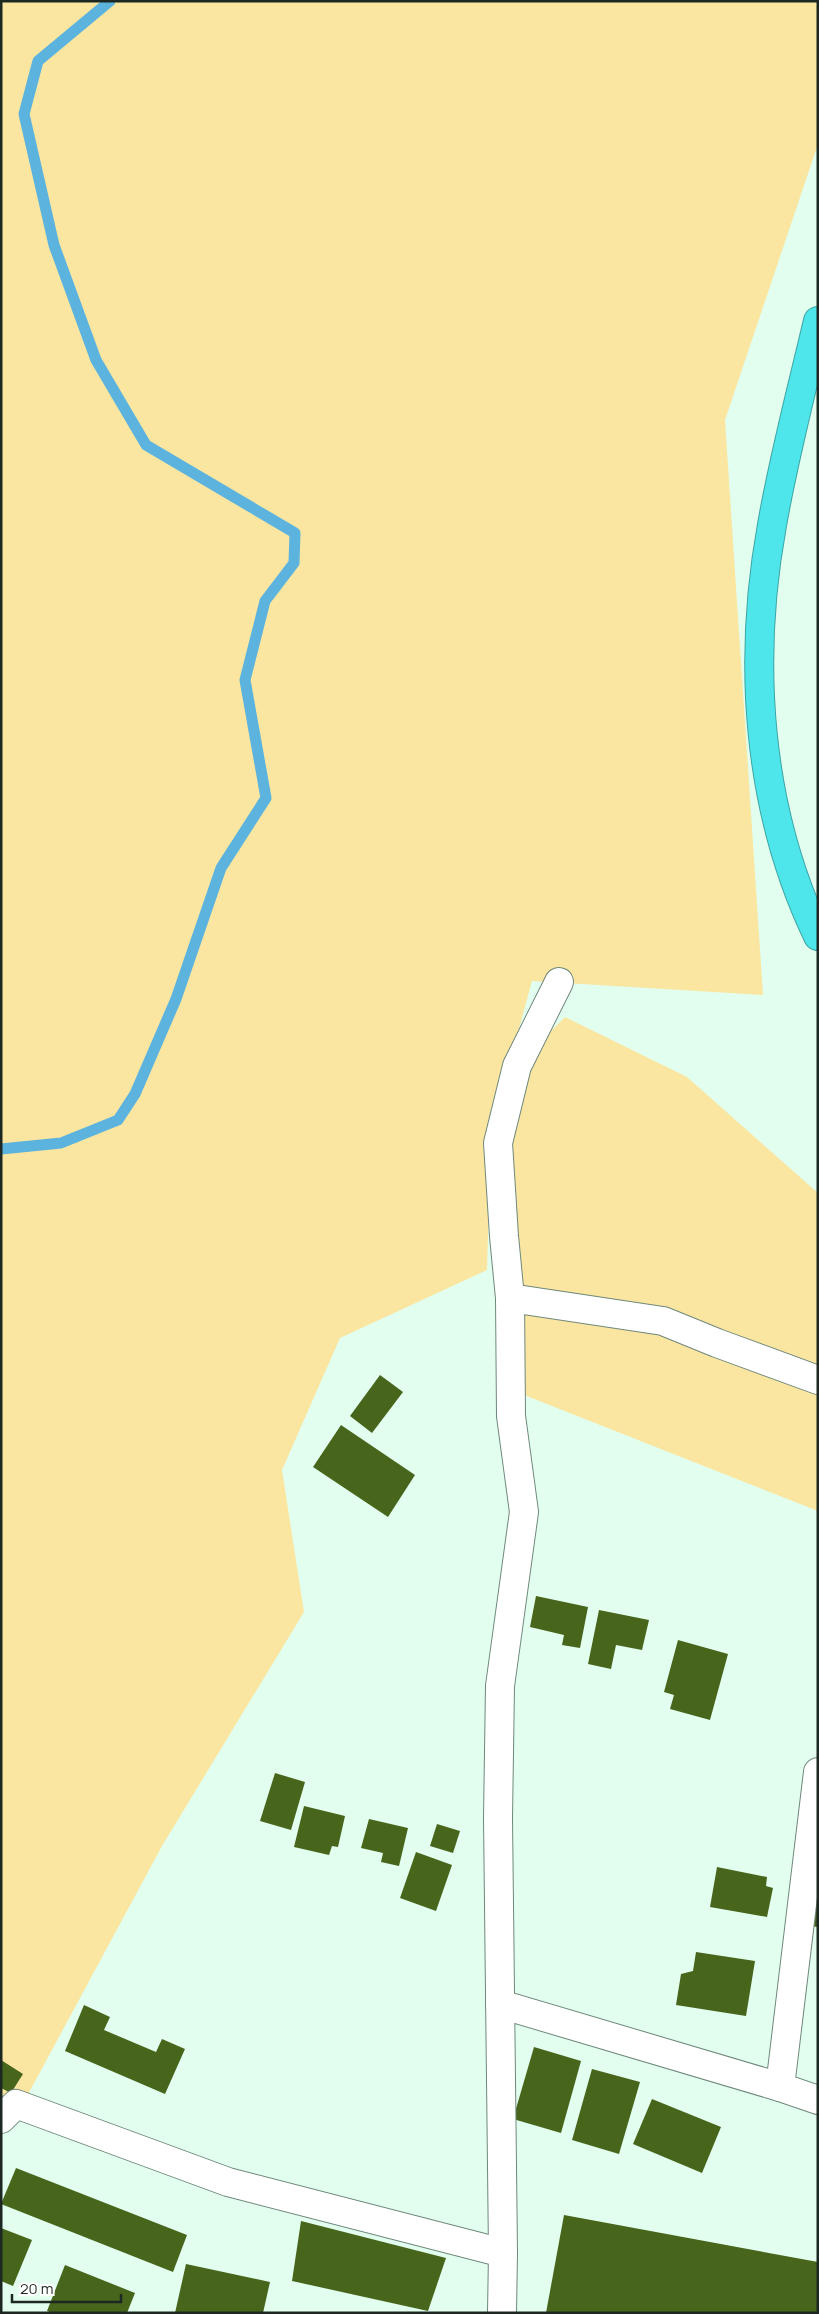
<svg xmlns="http://www.w3.org/2000/svg" width="819" height="2314" font-family="Manrope,sans-serif">
	<style>
		.green { fill: #fae6a1 }
		.lines { fill: none; stroke-linecap: round; stroke-linejoin: round }
		.stream { stroke: #5bb3de; stroke-width: 11 }
		.building { fill: #48651c }
		.minor-casing { stroke: #6f887b; stroke-width: 30 }
		.motorway-casing { stroke: #3da4a4; stroke-width: 30 }
		.minor { stroke: #fff; stroke-width: 28 }
		.motorway { stroke: #4ee6ea; stroke-width: 28 }
	</style>
	<rect width="100%" height="100%" fill="#e2feef"/>
	<!-- green -->
	<g class="green">
		<path d="M1 1H818V144L725 420 763 995 532 981 491 1131 487 1270 340 1338 282 1470 304 1612 162 1846 25 2100 1 2137Z"/>
		<path d="M565 1017 687 1077 818 1193V1511L519 1393 501 1191 514 1117 542 1040Z"/>
	</g>
	<g class="lines">
		<!-- stream -->
		<path class="stream" d="M1 1149 61 1143 118 1120 135 1094 176 999 221 868 266 798 245 680 265 601 294 563 295 533 146 445 96 360 54 245 24 114 38 61 110 1"/>
	</g>
	<!-- building -->
	<g class="building">
		<path d="M380 1375 403 1392 372 1433 350 1416Z"/>
		<path d="M341 1425 415 1475 388 1517 313 1467Z"/>
		<path d="M536 1596 588 1607 580 1648 562 1645 564 1635 530 1627Z"/>
		<path d="M599 1610 649 1620 642 1650 616 1645 611 1669 588 1664Z"/>
		<path d="M678 1640 728 1654 710 1720 670 1709 674 1695 664 1692Z"/>
		<path d="M275 1773 305 1782 291 1830 260 1821Z"/>
		<path d="M304 1806 345 1816 338 1847 332 1846 329 1855 294 1847Z"/>
		<path d="M369 1819 408 1828 399 1866 381 1862 383 1853 361 1848Z"/>
		<path d="M437 1824 460 1831 453 1853 430 1846Z"/>
		<path d="M416 1852 452 1865 436 1911 400 1898Z"/>
		<path d="M717 1867 767 1877 766 1886 773 1888 767 1917 710 1907Z"/>
		<path d="M813 1902 818 1903V1927L809 1926Z"/>
		<path d="M696 1952 755 1961 746 2016 676 2005 681 1974 693 1971Z"/>
		<path d="M84 2005 110 2017 104 2030 156 2052 162 2039 185 2049 165 2094 65 2051Z"/>
		<path d="M534 2047 581 2061 561 2133 513 2119Z"/>
		<path d="M1 2060 23 2074 11 2093 1 2088Z"/>
		<path d="M592 2069 640 2082 619 2154 572 2140Z"/>
		<path d="M652 2099 721 2127 702 2173 633 2144Z"/>
		<path d="M16 2168 187 2235 173 2272 1 2204Z"/>
		<path d="M564 2215 818 2262V2313H546Z"/>
		<path d="M301 2221 446 2258 428 2311 292 2281Z"/>
		<path d="M1 2228 32 2240 13 2286 1 2281Z"/>
		<path d="M186 2264 270 2282 263 2313H175Z"/>
		<path d="M65 2265 135 2293 127 2313H52L47 2311Z"/>
	</g>
	<g class="lines">
		<!-- minor casing -->
		<g class="minor-casing">
			<g id="minor">
				<path d="M510 1298 504 1236 498 1143 517 1066 559 982"/>
				<path d="M500 2004 780 2087 818 2100"/>
				<path d="M780 2087 818 1772"/>
				<path d="M1 2119 16 2104 228 2182 503 2253"/>
				<path d="M502 2313 503 2253 498 1818 500 1686 524 1512 511 1416 510 1298 663 1321 717 1343 818 1380"/>
			</g>
		</g>
		<!-- motorway casing -->
		<g class="motorway-casing">
			<path id="motorway" d="M818 321C802 389 784 456 772 525 747 662 757 809 818 936"/>
		</g>
		<!-- minor -->
		<use href="#minor" class="minor"/>
		<!-- motorway -->
		<use href="#motorway" class="motorway"/>
	</g>
	<!-- border -->
	<rect width="819" height="2314" fill="none" stroke="#1d2822" stroke-width="5"/>
	<!-- scale -->
	<path d="M12 2294v8h109v-8" fill="none" stroke="#1d2822" stroke-width="2.5"/>
	<text x="20" y="2294" font-size="15" fill="#1d2822" stroke="#ffffff" stroke-width="4" paint-order="stroke">20 m</text>
</svg>
